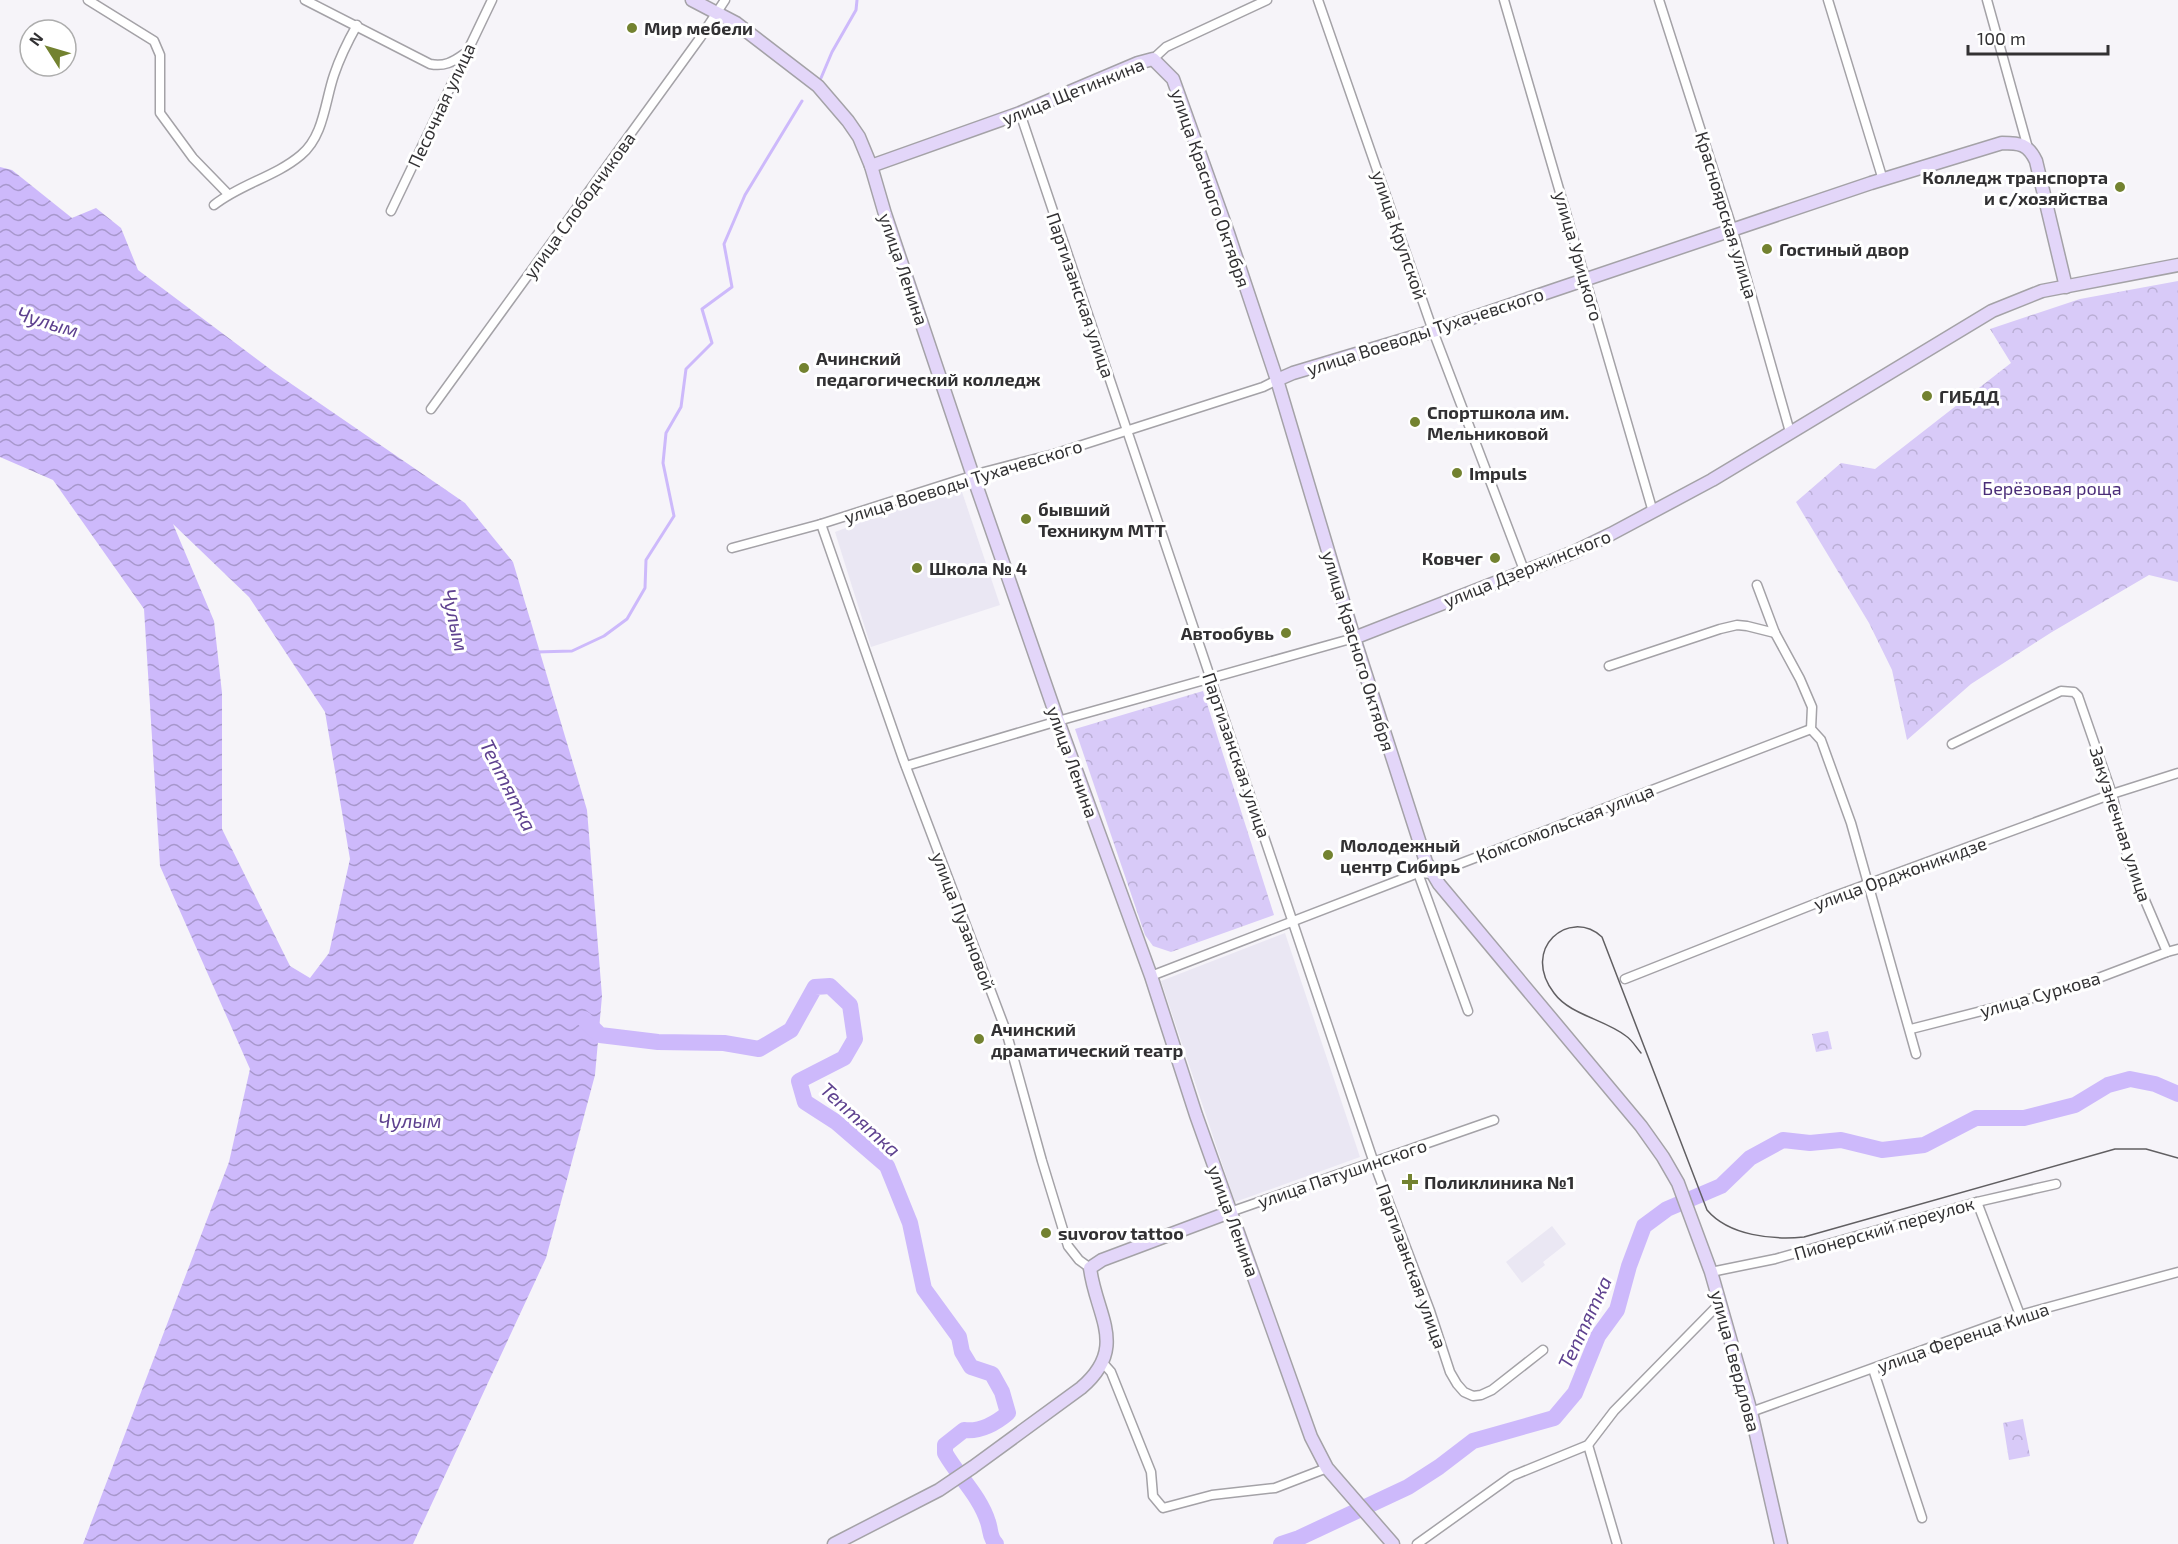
<svg xmlns="http://www.w3.org/2000/svg" width="2178" height="1544" font-family="'Exo 2',sans-serif">
	<style>
		.built { fill: #eae7f3 }
		.park { fill: url(#park-crowns) }
		.water { fill: url(#water-waves); fill-rule: evenodd }
		.lines { fill: none; stroke-linecap: round; stroke-linejoin: round }
		.stream { stroke: #cdb9fb; stroke-width: 3 }
		.river { stroke: #cdb9fb; stroke-width: 16 }
		.street-casing { stroke: #a4a2a7; stroke-width: 11 }
		.secondary-casing { stroke: #a4a2a7; stroke-width: 15 }
		.street { stroke: #fff; stroke-width: 8 }
		.secondary { stroke: #e3d6f9; stroke-width: 12 }
		.tram { stroke: #615f62; stroke-width: 1.5 }
		.poi-dot { fill: #738230; stroke: #fff; stroke-width: 2 }
		.labels { text-anchor: middle; dominant-baseline: central; stroke-width: 6; stroke-linejoin: round; paint-order: stroke }
		.poi-label { font-size: 18px; font-weight: bold; fill: #323133; stroke: #fff; text-anchor: start }
		.street-label { font-size: 18px; fill: #323133; stroke: #fff }
		.park-label { font-size: 18px; fill: #4a2c78; stroke: #fff }
		.water-label { font-size: 20px; font-style: italic; fill: #5e418f; stroke: #fff }
	</style>
	<defs>
		<pattern id="park-crowns" width="20" height="18" patternUnits="userSpaceOnUse" patternTransform="scale(1.5)"><rect width="20" height="18" fill="#d8caf8"/><path d="M2 6a3 3 0 1 1 6 0M12 15a3 3 0 1 1 6 0" fill="none" stroke="#baaed5"/></pattern>
		<pattern id="water-waves" width="16" height="10" patternUnits="userSpaceOnUse" patternTransform="scale(1.5)"><rect width="16" height="10" fill="#cdb9fb"/><path d="M0 5q4-4 8 0t8 0" fill="none" stroke="#a797cc"/></pattern>
	</defs>
	<rect width="100%" height="100%" fill="#f6f4f9"/>
	<!-- built -->
	<g class="built">
		<path d="M960 486 1000 605 871 647 835 532Z"/>
		<path d="M1285 933 1360 1157 1235 1202 1161 981Z"/>
		<path d="M1552 1226 1566 1244 1543 1262 1545 1265 1522 1283 1506 1262Z"/>
	</g>
	<!-- park -->
	<g class="park">
		<path d="M2178 281V582L2149 575 2052 632 1971 684 1907 740 1892 670 1869 623 1796 502 1841 463 1875 469 2011 363 1990 329 2080 299Z"/>
		<path d="M1203 691 1274 915 1171 952 1153 946 1145 935 1075 729Z"/>
		<path d="M1828 1031 1832 1049 1816 1052 1812 1034Z"/>
		<path d="M2023 1419 2030 1456 2009 1460 2003 1423Z"/>
	</g>
	<!-- water -->
	<path class="water" d="M0 167 12 170 72 218 96 208 121 228 138 270 274 372 465 503 513 562 587 810 602 996 595 1075 546 1258 413 1544H83L229 1162 250 1069 160 866 144 609 53 480 0 457ZM173 524 249 597 325 712 350 859 329 953 310 978 290 966 222 829V693L214 621Z"/>
	<g class="lines">
		<!-- stream -->
		<g class="stream">
			<path d="M821 78 832 52 856 10 857 0"/>
			<path d="M536 652 572 651 604 636 627 619 645 588 646 560 674 516 663 463 666 433 681 407 686 369 712 343 702 309 732 287 724 244 745 195 802 101"/>
		</g>
		<!-- river -->
		<g class="river">
			<path d="M584 1019 600 1035 658 1042 724 1043 759 1049 791 1030 815 987 830 986 850 1005 855 1039 844 1058 799 1081 805 1102 836 1122 887 1166 910 1223 924 1289 959 1337 962 1352 971 1367 992 1374 1002 1392 1008 1413C995 1424 981 1432 964 1430L945 1445V1453C958 1476 980 1496 988 1522 991 1530 989 1537 996 1544"/>
			<path d="M1281 1544 1299 1538 1408 1487 1439 1467 1473 1441 1554 1418 1575 1393 1598 1336 1617 1310 1629 1266 1644 1226 1667 1209 1721 1186 1750 1158 1783 1140 1810 1143 1841 1140 1882 1150 1924 1145 1976 1118H2024L2075 1105 2108 1085 2130 1079 2155 1084 2178 1094"/>
		</g>
		<!-- street casing -->
		<g class="street-casing">
			<g id="street">
				<path d="M88 0 154 41 160 55V113L193 158 228 194"/>
				<path d="M305 0 430 64C444 67 453 62 464 54"/>
				<path d="M1318 0 1433 331 1524 570"/>
				<path d="M1504 0 1653 512"/>
				<path d="M1659 0 1733 231 1790 432"/>
				<path d="M1828 0 1883 180"/>
				<path d="M1987 0 2028 148"/>
				<path d="M1153 59 1166 47 1267 0"/>
				<path d="M1020 113 1374 1163 1430 1311 1450 1372 1457 1384 1464 1392 1473 1396 1481 1395 1492 1390 1543 1350"/>
				<path d="M214 205C240 184 275 177 301 155 324 136 325 101 334 75 340 57 348 41 357 25"/>
				<path d="M391 211 492 0"/>
				<path d="M431 409 700 38 725 0"/>
				<path d="M821 524 903 759 1006 1031 1042 1161 1068 1246 1079 1260 1090 1268"/>
				<path d="M732 548 821 524 984 472 1054 454 1263 387 1277 380"/>
				<path d="M1757 585 1775 633 1800 679 1812 707 1811 729 1821 740 1851 823 1916 1054"/>
				<path d="M1609 666 1720 629 1737 625 1747 626 1775 633"/>
				<path d="M1952 744 2061 691 2074 692 2078 696 2112 794 2129 863 2167 952"/>
				<path d="M906 766 1058 721 1354 638"/>
				<path d="M1418 873 1468 1011"/>
				<path d="M1151 976 1418 873 1433 874 1811 729"/>
				<path d="M1625 979 1827 899 2112 794 2178 773"/>
				<path d="M1911 1029 2072 988 2167 952 2178 949"/>
				<path d="M1977 1202 2020 1315"/>
				<path d="M1230 1212 1494 1120"/>
				<path d="M1711 1272 1775 1259 1977 1202 2056 1184"/>
				<path d="M1103 1363 1111 1372 1151 1472 1153 1496 1163 1508 1212 1495 1275 1488 1327 1468"/>
				<path d="M1873 1369 1922 1518"/>
				<path d="M1751 1412 2020 1315 2178 1272"/>
				<path d="M1588 1445 1617 1544"/>
				<path d="M1417 1544 1512 1476 1588 1445 1614 1411 1721 1302"/>
			</g>
		</g>
		<!-- secondary casing -->
		<g class="secondary-casing">
			<g id="secondary">
				<path d="M692 0 736 23 818 86 848 121 859 137 871 166 885 214 973 476 1058 721 1151 976 1196 1115 1311 1437 1327 1468 1393 1544"/>
				<path d="M871 166 1020 113 1138 63 1153 59 1173 79 1228 233 1277 380 1354 638 1426 862 1439 884 1641 1126 1663 1157 1678 1183 1711 1272 1751 1412 1781 1544"/>
				<path d="M1277 380 1293 373 1433 331 1871 183 2002 143C2020 143 2028 144 2036 161L2066 287"/>
				<path d="M1354 638 1574 552 1611 534 1712 480 1992 311 2042 291 2178 265"/>
				<path d="M834 1544 939 1490 973 1467 1081 1388C1129 1347 1096 1316 1090 1268L1102 1260 1230 1212"/>
			</g>
		</g>
		<!-- street -->
		<use href="#street" class="street"/>
		<!-- secondary -->
		<use href="#secondary" class="secondary"/>
		<!-- tram -->
		<path class="tram" d="M1641 1053C1636 1047 1632 1040 1626 1036 1604 1019 1570 1015 1554 993 1520 949 1569 907 1602 937L1707 1210C1729 1236 1773 1240 1804 1237L2115 1149H2146L2178 1158"/>
	</g>
	<!-- markers -->
	<g class="poi-dot">
		<circle cx="632" cy="28" r="6"/>
		<circle cx="2120" cy="187" r="6"/>
		<circle cx="1767" cy="249" r="6"/>
		<circle cx="804" cy="368" r="6"/>
		<circle cx="1927" cy="396" r="6"/>
		<circle cx="1415" cy="422" r="6"/>
		<circle cx="1457" cy="473" r="6"/>
		<circle cx="1026" cy="519" r="6"/>
		<circle cx="1495" cy="558" r="6"/>
		<circle cx="917" cy="568" r="6"/>
		<circle cx="1286" cy="633" r="6"/>
		<circle cx="1328" cy="855" r="6"/>
		<circle cx="979" cy="1039" r="6"/>
		<path d="M1407 1173h6v6h6v6h-6v6h-6v-6h-6v-6h6z"/>
		<circle cx="1046" cy="1233" r="6"/>
	</g>
	<g class="labels">
		<!-- poi labels -->
		<g class="poi-label">
			<text x="644" y="28">Мир мебели</text>
			<text x="2108" y="177" text-anchor="end">Колледж транспорта<tspan x="2108" dy="21">и с/хозяйства</tspan></text>
			<text x="1779" y="249">Гостиный двор</text>
			<text x="816" y="358">Ачинский<tspan x="816" dy="21">педагогический колледж</tspan></text>
			<text x="1939" y="396">ГИБДД</text>
			<text x="1427" y="412">Спортшкола им.<tspan x="1427" dy="21">Мельниковой</tspan></text>
			<text x="1469" y="473">Impuls</text>
			<text x="1038" y="509">бывший<tspan x="1038" dy="21">Техникум МТТ</tspan></text>
			<text x="1483" y="558" text-anchor="end">Ковчег</text>
			<text x="929" y="568">Школа № 4</text>
			<text x="1274" y="633" text-anchor="end">Автообувь</text>
			<text x="1340" y="845">Молодежный<tspan x="1340" dy="21">центр Сибирь</tspan></text>
			<text x="991" y="1029">Ачинский<tspan x="991" dy="21">драматический театр</tspan></text>
			<text x="1424" y="1182">Поликлиника №1</text>
			<text x="1058" y="1233">suvorov tattoo</text>
		</g>
		<!-- street labels -->
		<g class="street-label">
			<text transform="translate(1073 91) rotate(-22)">улица Щетинкина</text>
			<text transform="translate(441 105) rotate(-65)">Песочная улица</text>
			<text transform="translate(1211 188) rotate(71)">улица Красного Октября</text>
			<text transform="translate(579 205) rotate(-54)">улица Слободчикова</text>
			<text transform="translate(1727 215) rotate(73)">Красноярская улица</text>
			<text transform="translate(1400 235) rotate(71)">улица Крупской</text>
			<text transform="translate(1579 256) rotate(74)">улица Урицкого</text>
			<text transform="translate(904 269) rotate(71)">улица Ленина</text>
			<text transform="translate(1081 295) rotate(71)">Партизанская улица</text>
			<text transform="translate(1425 331) rotate(-18)">улица Воеводы Тухачевского</text>
			<text transform="translate(963 481) rotate(-17)">улица Воеводы Тухачевского</text>
			<text transform="translate(1527 568) rotate(-22)">улица Дзержинского</text>
			<text transform="translate(1359 651) rotate(73)">улица Красного Октября</text>
			<text transform="translate(1237 755) rotate(71)">Партизанская улица</text>
			<text transform="translate(1073 762) rotate(70)">улица Ленина</text>
			<text transform="translate(1565 823) rotate(-21)">Комсомольская улица</text>
			<text transform="translate(2121 824) rotate(72)">Закузнечная улица</text>
			<text transform="translate(1900 873) rotate(-20)">улица Орджоникидзе</text>
			<text transform="translate(964 921) rotate(69)">улица Пузановой</text>
			<text transform="translate(2040 994) rotate(-16)">улица Суркова</text>
			<text transform="translate(1342 1173) rotate(-19)">улица Патушинского</text>
			<text transform="translate(1234 1221) rotate(70)">улица Ленина</text>
			<text transform="translate(1884 1228) rotate(-16)">Пионерский переулок</text>
			<text transform="translate(1412 1266) rotate(70)">Партизанская улица</text>
			<text transform="translate(1963 1337) rotate(-19)">улица Ференца Киша</text>
			<text transform="translate(1736 1361) rotate(75)">улица Свердлова</text>
		</g>
		<!-- park labels -->
		<g class="park-label">
			<text x="2052" y="488">Берёзовая роща</text>
		</g>
		<!-- water labels -->
		<g class="water-label">
			<text transform="translate(48 321) rotate(17)">Чулым</text>
			<text transform="translate(456 620) rotate(78)">Чулым</text>
			<text transform="translate(509 785) rotate(63)">Тептятка</text>
			<text transform="translate(861 1119) rotate(42)">Тептятка</text>
			<text x="410" y="1120">Чулым</text>
			<text transform="translate(1584 1322) rotate(-65)">Тептятка</text>
		</g>
	</g>
	<!-- north arrow -->
	<g transform="translate(48 48) rotate(307)"><circle r="28" fill="#ffffff" stroke="#adadad" stroke-width="1.5"/>
	<path d="M0-4.5L10 22L0 15L-10 22Z" fill="#738230"/>
	<text y="-9" font-size="16" font-weight="bold" text-anchor="middle" fill="#323133">N</text>
	</g>
	<!-- scale -->
	<path d="M1968 45v9h140v-9" fill="none" stroke="#323133" stroke-width="3"/>
	<text x="1977" y="45" font-size="18" fill="#323133" stroke="#ffffff" stroke-width="4.5" paint-order="stroke">100 m</text>
</svg>
